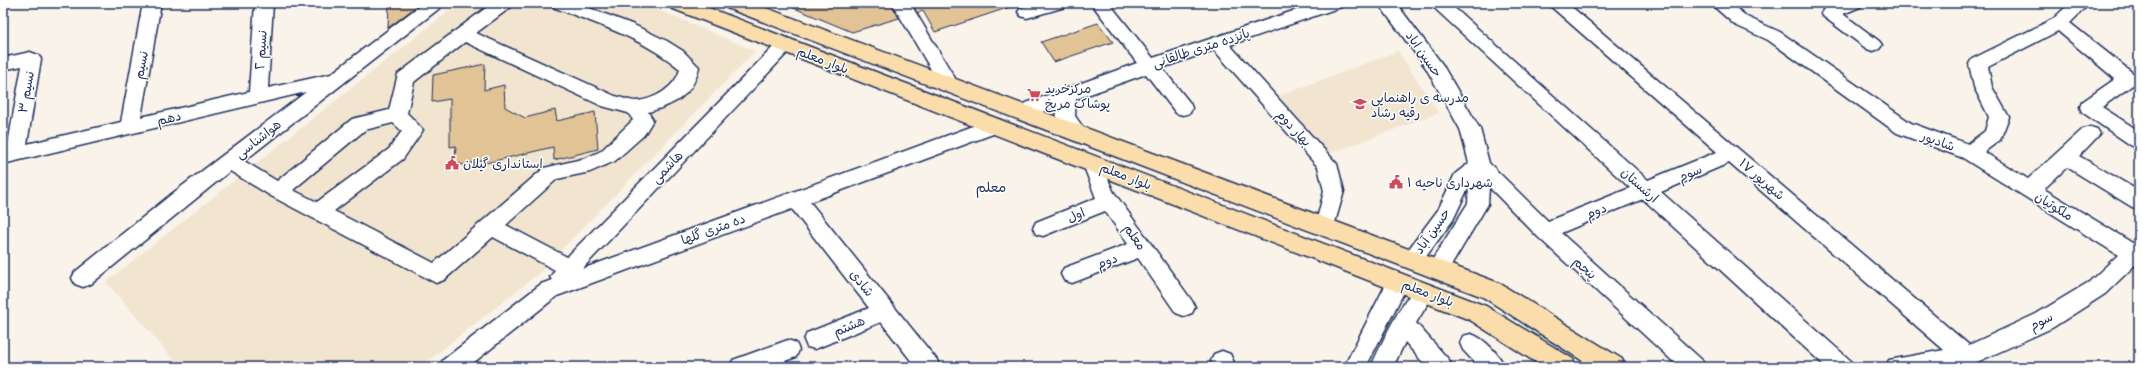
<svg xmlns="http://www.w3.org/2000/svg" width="2142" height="370" font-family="Sriracha,'Playpen Sans Arabic',sans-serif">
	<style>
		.built { fill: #f2e5d0 }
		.building { fill: #e1c395; stroke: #1b2f5e }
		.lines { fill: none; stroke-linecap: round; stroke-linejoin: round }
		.minor-casing { stroke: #1b2f5e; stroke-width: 3 }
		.major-casing { stroke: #1b2f5e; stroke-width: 3 }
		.minor { fill: #fff; fill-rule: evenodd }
		.major { fill: #faddab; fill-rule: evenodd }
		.labels { text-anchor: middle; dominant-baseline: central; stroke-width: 3; stroke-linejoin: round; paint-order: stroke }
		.street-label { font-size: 13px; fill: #1b2f5e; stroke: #fff }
		.poi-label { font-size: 13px; fill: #1b2f5e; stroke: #fff; text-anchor: start }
		.neighbourhood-label { font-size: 14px; fill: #1b2f5e; stroke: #fff }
	</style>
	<rect width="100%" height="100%" fill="#f9f3ea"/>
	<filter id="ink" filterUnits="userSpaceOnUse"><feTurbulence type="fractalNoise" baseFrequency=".025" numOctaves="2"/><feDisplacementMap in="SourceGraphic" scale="8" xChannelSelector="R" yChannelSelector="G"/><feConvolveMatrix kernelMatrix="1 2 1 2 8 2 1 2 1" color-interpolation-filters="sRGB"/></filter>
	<g filter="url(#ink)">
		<!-- built -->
		<g class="built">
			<path d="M459 3H642L755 51 537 275 420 367H180L106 282Z"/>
			<path d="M1398 51 1439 113 1328 154 1279 96Z"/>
		</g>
		<!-- building -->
		<g class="building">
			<path d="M389 3H421L388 28Z"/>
			<path d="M782 3H891L899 18 852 32Z"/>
			<path d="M912 3H1012L1013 6 935 32 923 11 917 13Z"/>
			<path d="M1098 23 1113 42 1054 62 1041 42Z"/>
			<path d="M485 64 484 90 504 85 505 107 525 118 555 110 557 121 595 112 598 149 554 160 553 147 486 163 485 160 463 165 455 161 456 146 450 147V99L432 102 433 75Z"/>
		</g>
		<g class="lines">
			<!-- minor casing -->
			<g class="minor-casing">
				<g id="minor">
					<path d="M143 3H161L141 117 249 92 255 3H273L268 88 331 74 423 3H444L441 7 244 161 277 181 352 119 389 110 398 74 491 4 514 3 511 7 476 33 615 96C621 97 629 101 636 101 654 100 676 87 680 69 643 38 597 24 553 7L550 3H576L634 25 667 41 683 51 699 67C693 96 674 105 648 112L653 120 644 135 615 161 590 172 557 179 506 225 567 257 779 41 785 39 791 41 794 45 791 49 582 269 987 121 994 119 1001 121 1004 126 1001 131 810 202 937 360 940 367H916L881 322 815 349 807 347 804 340 807 333 869 308 792 209 557 296 468 367H440L443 360 541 284 552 280 550 277 555 270 493 237 444 280 436 283 271 196 230 171 91 284 83 287 75 284 72 278 75 272 173 193 306 92 3 164V150L7 149 22 66 3 70V58L30 52 38 55 41 59 27 144 121 122ZM465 42 602 106 628 113 633 120 601 151 586 158 544 168 434 263 334 211 403 159 423 130 407 113 414 82ZM393 123 402 131 389 149 317 202 293 190 365 130Z"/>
					<path d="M892 3H910L959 85 957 90 950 92 943 90Z"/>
					<path d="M1038 3H1068L1065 7 1027 18 1021 16 1018 12 1021 8Z"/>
					<path d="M1091 3H1109L1153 58 1317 3H1344L1341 7 1230 45 1337 164 1344 191 1332 233 1325 235 1318 233 1315 227 1324 191 1318 167 1214 50 1162 68 1190 103 1192 108 1190 113 1183 115 1176 113 1146 74 1076 99 1075 116 1087 133 1084 138C1067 143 1055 122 1056 107L1022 119 1015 117 1013 112 1015 107 1137 63Z"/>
					<path d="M1378 3H1396L1442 64 1480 129 1489 163 1548 221 1630 188 1429 3H1449L1648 180 1717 152 1547 3H1567L1969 345 2036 314 2089 282 2118 255 1963 158 1897 133 1768 40 1735 25 1710 3H1730L1747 17 1780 32 1911 123 1968 144 1985 131 1989 117 1974 87 1969 64 1972 59 2053 19 2070 3H2090L2070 23 2134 74 2136 79 2134 84 2102 107 2139 131V148L2132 146 2082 112 2080 107 2082 102 2115 79 2058 31 1988 67 1992 87 2009 117 2000 140 1984 152 2028 179 2083 129 2090 127 2097 129 2100 134 2079 156 2139 191V209L2132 207 2067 167 2044 189 2139 247V266L2135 265 2105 294 2052 328 1975 363 1959 367H1886L1889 360 1944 350 1729 163 1661 192 1850 360 1853 367H1826L1643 199 1561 233 1702 360 1705 367H1679L1538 237 1489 187 1488 204 1445 276 1437 279 1429 276 1426 270 1468 203 1469 186 1453 220 1419 266 1412 269 1405 266 1401 260 1405 254 1438 210 1455 174 1469 163 1460 129 1426 68Z"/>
					<path d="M1838 3H1863L1860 7 1843 14 1879 41 1882 45 1879 49 1873 51 1867 49 1824 17 1821 13 1824 9Z"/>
					<path d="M1093 157 1100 159 1113 191 1192 301 1195 307 1192 313 1184 316 1176 313 1138 258 1072 283 1064 280 1061 274 1064 268 1128 244 1105 211 1043 236 1036 234 1033 228 1036 222 1096 198 1083 164 1086 159Z"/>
					<path d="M1398 273 1406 276 1409 282 1366 367H1344L1390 276Z"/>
					<path d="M1424 283 1432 286 1435 292 1416 323 1449 360 1452 367H1427L1405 342 1393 367H1371C1380 347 1405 290 1424 283Z"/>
					<path d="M1471 334C1484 338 1499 354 1505 367H1479L1463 350 1460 343 1463 336Z"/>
					<path d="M788 340 796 343 799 350 796 357 768 367H730L733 360Z"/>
					<path d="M1222 351 1230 354 1236 367H1214L1211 361 1214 354Z"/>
				</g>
			</g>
			<!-- major casing -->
			<g class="major-casing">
				<g id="major">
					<path d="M668 3H696L1486 306 1573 359 1576 367H1543L1470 320 671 8Z"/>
					<path d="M724 3H753L1499 283 1622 359 1625 367H1592L1483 297 727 8Z"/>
				</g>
			</g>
			<!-- minor -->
			<use href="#minor" class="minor"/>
			<!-- major -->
			<use href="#major" class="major"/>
		</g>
	</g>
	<!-- icons -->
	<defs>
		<g id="supermarket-bare" transform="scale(1.08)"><path d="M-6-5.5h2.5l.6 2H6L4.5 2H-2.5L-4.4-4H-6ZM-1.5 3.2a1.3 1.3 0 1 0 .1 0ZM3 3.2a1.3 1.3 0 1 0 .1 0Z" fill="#d1495b" stroke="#fff" stroke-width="2.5" paint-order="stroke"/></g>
		<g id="school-bare" transform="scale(1.08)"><path d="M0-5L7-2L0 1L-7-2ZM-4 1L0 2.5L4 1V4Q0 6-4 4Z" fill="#d1495b" stroke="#fff" stroke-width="2.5" paint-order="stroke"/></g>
		<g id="civic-bare" transform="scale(1.08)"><path d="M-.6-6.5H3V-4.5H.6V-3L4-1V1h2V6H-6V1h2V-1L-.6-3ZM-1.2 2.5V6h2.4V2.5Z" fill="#d1495b" stroke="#fff" stroke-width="2.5" paint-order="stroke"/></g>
	</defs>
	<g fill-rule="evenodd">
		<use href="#supermarket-bare" x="1034" y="95"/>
		<use href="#school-bare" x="1360" y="104"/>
		<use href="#civic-bare" x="452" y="163"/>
		<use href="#civic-bare" x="1396" y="182"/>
	</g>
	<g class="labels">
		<!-- street labels -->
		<g class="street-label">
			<text transform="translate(1201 48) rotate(-18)">پانزده متری طالقانی</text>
			<text transform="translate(261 50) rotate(-86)">نسیم ٢</text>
			<text transform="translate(1424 54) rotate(55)">حسین اباد</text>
			<text transform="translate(823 60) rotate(21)">بلوار معلم</text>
			<text transform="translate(141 65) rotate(-79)">نسیم</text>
			<text transform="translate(26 92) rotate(-80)">نسیم ۳</text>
			<text transform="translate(169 118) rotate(-13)">دهم</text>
			<text transform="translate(1294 128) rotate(47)">بهار دوم</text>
			<text transform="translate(258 139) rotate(-38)">هواشناسی</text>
			<text transform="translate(1938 141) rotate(20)">شادپور</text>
			<text transform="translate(667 167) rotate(-46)">هاشمی</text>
			<text transform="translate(1690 173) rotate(-23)">سوم</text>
			<text transform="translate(1126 176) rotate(21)">بلوار معلم</text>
			<text transform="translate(1762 179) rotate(41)">۱۷ شهریور</text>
			<text transform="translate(1640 185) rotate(42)">ارشستان</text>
			<text transform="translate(2054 206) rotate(32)">ملکوتیان</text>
			<text transform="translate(1596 211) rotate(-22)">دوم</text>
			<text transform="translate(1076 215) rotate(-23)">اول</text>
			<text transform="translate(713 229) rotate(-20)">ده متری گلها</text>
			<text transform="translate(1432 231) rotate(-55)">حسین آباد</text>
			<text transform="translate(1135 237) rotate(55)">معلم</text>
			<text transform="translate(1107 261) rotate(-21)">دوم</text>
			<text transform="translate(1585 268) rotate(42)">پنجم</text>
			<text transform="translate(862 283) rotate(52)">شادی</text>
			<text transform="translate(1428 293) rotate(21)">بلوار معلم</text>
			<text transform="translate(2041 321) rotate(-28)">سوم</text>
			<text transform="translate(849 326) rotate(-23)">هشتم</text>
		</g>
		<!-- poi labels -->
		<g class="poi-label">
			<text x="1045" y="88">مرکزخرید<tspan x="1045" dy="15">پوشاک مریخ</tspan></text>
			<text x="1371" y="97">مدرسه ی راهنمایی<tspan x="1371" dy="15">رقیه رشاد</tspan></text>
			<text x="463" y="163">استانداری گیلان</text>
			<text x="1407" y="182">شهرداری ناحیه ۱</text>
		</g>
		<!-- neighbourhood labels -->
		<g class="neighbourhood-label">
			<text x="991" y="187">معلم</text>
		</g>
	</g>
	<!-- margin -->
	<rect width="2142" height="370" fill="none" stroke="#fff" stroke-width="16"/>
	<rect x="8" y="8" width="2126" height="354" fill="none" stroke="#1b2f5e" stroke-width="1.5" filter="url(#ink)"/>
</svg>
